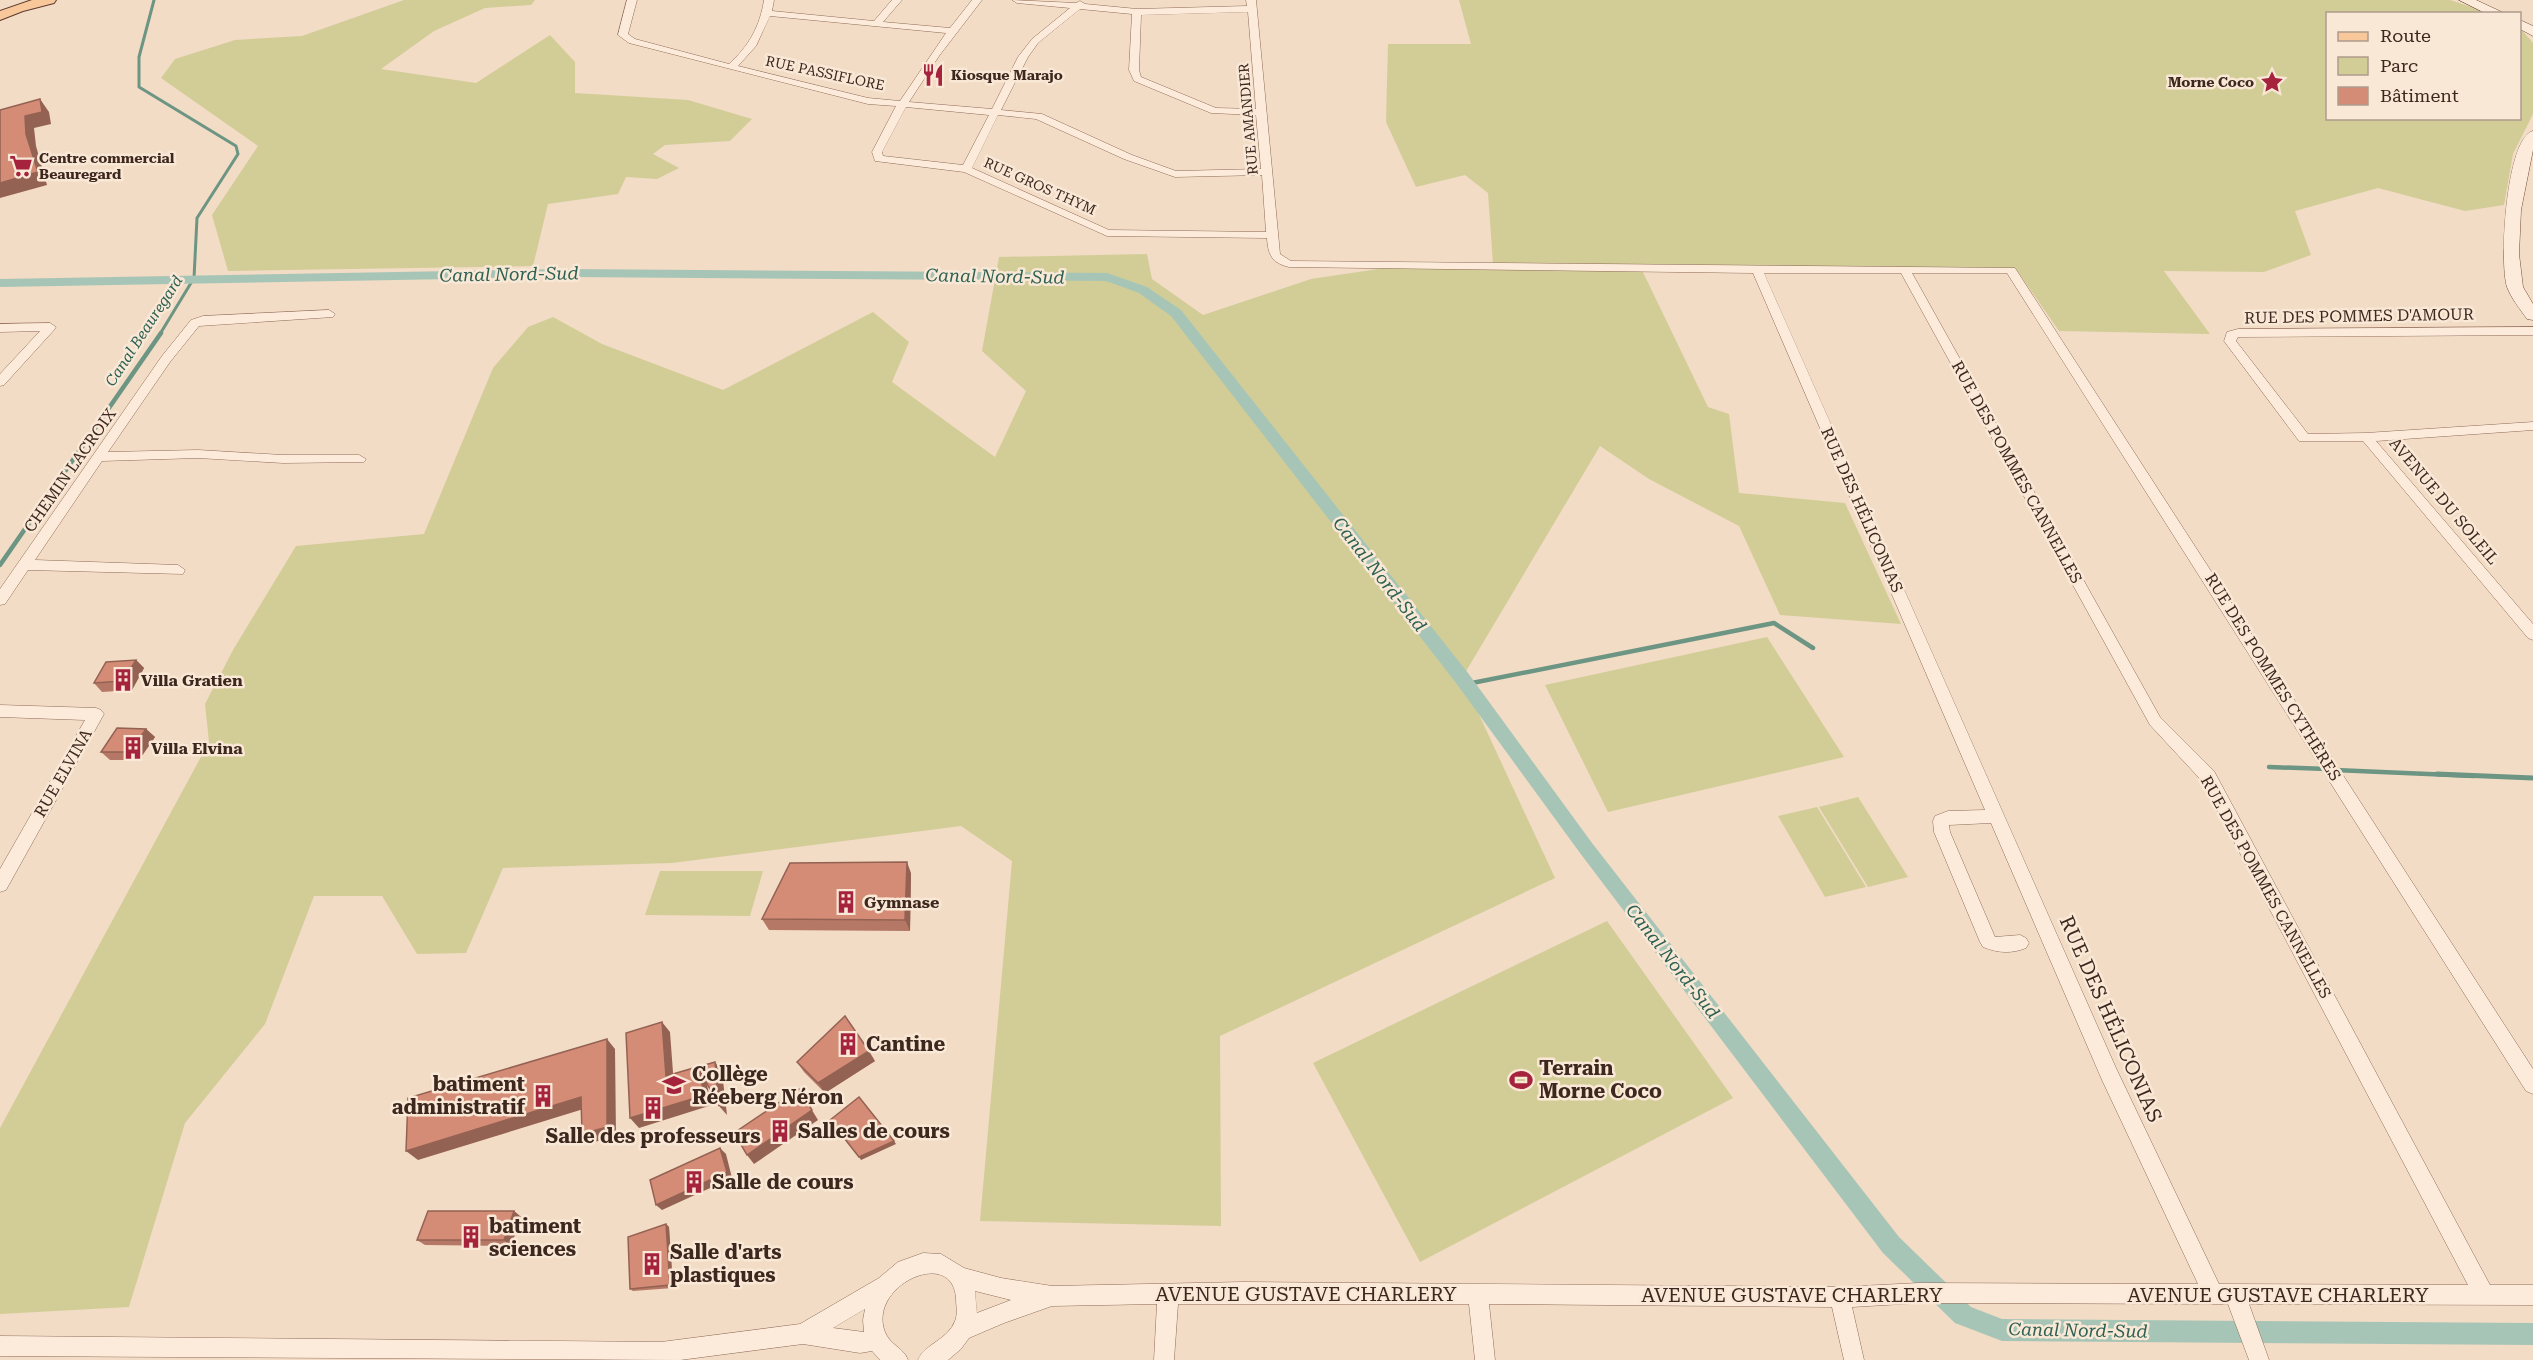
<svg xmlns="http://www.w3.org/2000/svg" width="2533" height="1360" font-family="'Roboto Serif',serif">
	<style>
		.green { fill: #d2cd97 }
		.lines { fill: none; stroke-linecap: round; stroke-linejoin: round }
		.stream-far2 { stroke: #6c9583; stroke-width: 3 }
		.stream-far1 { stroke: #6c9583; stroke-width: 4.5 }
		.stream { stroke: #6c9583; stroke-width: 5 }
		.canal { fill: #a7c5b6; fill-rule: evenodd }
		.street-casing { stroke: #906b59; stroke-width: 1 }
		.secondary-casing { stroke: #724c3c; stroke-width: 1 }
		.primary-casing { stroke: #5d3a2d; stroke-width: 2 }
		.street { fill: #fcebda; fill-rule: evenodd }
		.secondary { fill: #fcebda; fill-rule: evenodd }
		.primary { fill: #f8c89a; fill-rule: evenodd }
		.wall { fill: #b67866 }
		.shaded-wall { fill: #946253 }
		.building { fill: #d48c77; stroke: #946253; stroke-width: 1.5 }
		.labels { text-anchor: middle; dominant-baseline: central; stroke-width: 5; stroke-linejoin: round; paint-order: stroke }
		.far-street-label { font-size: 14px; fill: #3e271e; stroke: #f9e8d6 }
		.far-poi-label { font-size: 14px; font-weight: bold; fill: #3e271e; stroke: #f9e8d6; text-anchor: start }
		.far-water-label { font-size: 15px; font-style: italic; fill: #2c6052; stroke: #f9e8d6 }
		.street-label { font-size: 16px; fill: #3e271e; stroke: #f9e8d6 }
		.poi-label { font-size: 16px; font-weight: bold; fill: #3e271e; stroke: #f9e8d6; text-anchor: start }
		.water-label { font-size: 18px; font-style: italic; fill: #2c6052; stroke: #f9e8d6 }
		.near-street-label { font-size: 20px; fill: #3e271e; stroke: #f9e8d6 }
		.near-poi-label { font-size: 20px; font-weight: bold; fill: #3e271e; stroke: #f9e8d6; text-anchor: start }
	</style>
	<rect width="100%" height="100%" fill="#f2dcc5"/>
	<!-- green -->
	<g class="green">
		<path d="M404 0H535L531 5 485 8 434 31 381 69 476 83 550 35 575 62V93L688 100 752 119 730 141 665 145 653 154 679 168 657 179 626 177 618 194 548 204 533 266 228 271 212 215 258 146 161 78 175 59 235 40 302 36Z"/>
		<path d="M1459 0H2450L2490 13 2328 14V118H2520V28L2533 43V114L2513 154 2504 205 2465 211 2378 188 2295 211 2311 255 2264 272 2164 271 2210 334 2059 331 2016 269 1639 264 1708 407 1729 414 1739 493 1845 503 1901 624 1780 615 1739 526 1649 479 1600 446 1462 678 1555 878 1220 1036 1221 1226 980 1221 1012 861 961 826 672 863 503 868 466 953 417 954 382 896H314L265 1024 185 1123 129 1307 0 1314V1128L209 742 205 704 233 650 296 546 424 534 493 368 528 327 553 317 602 344 723 390 873 312 909 342 892 382 995 457 1026 391 982 351 999 257 1147 254 1152 279 1203 315 1311 279 1398 266 1493 264 1488 193 1465 175 1416 187 1386 122 1388 44H1471Z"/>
		<path d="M1767 637 1844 757 1608 812 1545 685Z"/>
		<path d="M1858 797 1908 877 1868 887 1819 807Z"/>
		<path d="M1817 807 1866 887 1825 897 1778 816Z"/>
		<path d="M660 871H763L750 916 645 915Z"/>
		<path d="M1607 921 1733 1098 1420 1262 1313 1063Z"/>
	</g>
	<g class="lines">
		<!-- stream-far2 -->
		<path class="stream-far2" d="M154 0 139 57V87L236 146 238 154 197 218 194 278 160 334"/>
		<!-- stream-far1 -->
		<g class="stream-far1">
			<path d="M0 565 161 333"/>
			<path d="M1467 684 1774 623 1813 648"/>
			<path d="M2269 767 2327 769"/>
			<path d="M2335 770 2474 776"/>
		</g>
		<!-- stream -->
		<path class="stream" d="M2437 774 2533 778"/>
		<!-- canal -->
		<path class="canal" d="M568 269 1107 273 1147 287 1181 310 1468 673 1592 843 1899 1237 1971 1307 2002 1319 2533 1323V1345L2002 1341 1955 1323 1883 1253 1580 853 1456 683 1171 316 1139 293 1106 281 568 277 0 287V279Z"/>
		<!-- street casing -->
		<g class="street-casing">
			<g id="street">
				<path d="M627 0H637L628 34 635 39 729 64C749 46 760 26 764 0H774L772 11 874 21 892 0H902L883 22 950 28 972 0H982L939 56 909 102 992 109 1018 57 1032 39 1070 8 1017 3 1012 0 1076 3 1080 1 1085 4 1137 9 1247 6 1246 0H1256L1280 254 1291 261 2015 268 2533 1069V1094L2526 1091 2007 273H1912L2160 717 2214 771 2490 1285H2533V1305L2249 1304 2269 1360H2249L2228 1304 1919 1303 1852 1307 1864 1360H1844L1832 1307 1489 1304 1495 1360H1475L1469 1304H1178L1174 1360H1154L1157 1304 1052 1306 1004 1323 969 1338 961 1349 948 1360H918C924 1344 948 1340 955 1321 958 1314 956 1306 956 1298 952 1246 867 1286 885 1332 890 1345 904 1348 908 1360H880L872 1351 860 1353 803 1344 680 1360 0 1356V1336L661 1342 800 1324 879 1278 898 1262 923 1253 941 1254 964 1268 1001 1278 1052 1286 1244 1282 1840 1287 1919 1283 2198 1284 2102 1080 1991 823 1949 825 1950 832 1995 937 2020 935 2026 938 2029 943 2026 948C2012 954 1997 953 1983 947L1980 942 1934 832 1933 821 1935 816 1948 811 1985 810 1753 273 1289 267C1272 263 1268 255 1267 238L1107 236 964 172 875 161 872 152 896 106 868 104 629 43 618 35ZM1080 9 1132 14 1129 70 1134 81 1211 113 1256 115 1261 169 1176 171 1132 155 1042 114 1001 110 1028 57 1038 43ZM1248 12 1256 109 1216 108 1141 77 1139 70 1141 15ZM770 16 946 33 900 101 868 98 738 66 756 46ZM906 107 989 115 963 165 883 156 882 152ZM998 115 1036 119 1124 159 1175 177 1262 175 1266 232 1109 230 972 168ZM1764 273H1901L2150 725 2202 781 2468 1285 2219 1284 2116 1068ZM975 1291 1011 1300 977 1313ZM865 1309 863 1320 864 1332 833 1328Z"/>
				<path d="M329 310 335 314 333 317 199 326 170 362 108 452 198 450 283 455H359L366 459 364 462 283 463 198 458 102 461 35 560 178 565 185 570 183 574 28 570 5 604 0 605V589L162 356 191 320 203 316Z"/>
				<path d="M50 323 56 327 54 330 4 385 0 386V374L40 331 0 332V324Z"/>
				<path d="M2533 327V335L2238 337 2236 341 2308 434 2366 433 2533 422V430L2376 441 2533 624V640L2528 638 2363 441H2299L2224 341 2227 332 2238 329Z"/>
				<path d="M0 705 96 708 101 710 104 714 6 890 0 892V869L85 720 0 717Z"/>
			</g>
		</g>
		<!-- secondary casing -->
		<g class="secondary-casing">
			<g id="secondary">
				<path d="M2459 0H2476L2506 14H2487Z"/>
				<path d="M2520 20 2533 26V36L2520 29Z"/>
				<path d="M2533 131V150L2521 210 2519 254 2523 287 2533 304V320L2527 319C2520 309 2511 298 2507 287 2499 263 2506 137 2533 131Z"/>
			</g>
		</g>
		<!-- primary casing -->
		<g class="primary-casing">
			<path id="primary" d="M32 0H56L54 3 23 11 0 20V11Z"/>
		</g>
		<!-- street -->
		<use href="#street" class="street"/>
		<!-- secondary -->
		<use href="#secondary" class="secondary"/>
		<!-- primary -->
		<use href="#primary" class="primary"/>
	</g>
	<!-- wall -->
	<g class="wall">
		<path d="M136 660 144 668 132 690 102 692 94 683Z"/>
		<path d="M146 729 155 737 139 760H110L101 752Z"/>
		<path d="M911 873 910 931 769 930 762 919Z"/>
		<path d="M875 1061 825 1093 804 1072 797 1062Z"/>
		<path d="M514 1211 521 1217 511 1246 425 1245 417 1240Z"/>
		<path d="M666 1224 669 1227 673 1288 633 1291 630 1289Z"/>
	</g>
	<!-- shaded-wall -->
	<g class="shaded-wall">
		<path d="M40 99 49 112 51 124 34 128 36 146 47 185 0 198V183L26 134 25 116Z"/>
		<path d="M136 660 144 668 132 690 123 681Z"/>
		<path d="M146 729 155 737 139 760 130 752Z"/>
		<path d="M907 862 911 873 910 931 905 920Z"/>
		<path d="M662 1022 670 1032 674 1086 666 1076Z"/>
		<path d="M607 1039 615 1049 616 1136 591 1143 582 1134Z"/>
		<path d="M869 1051 875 1061 825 1093 818 1083Z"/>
		<path d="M715 1062 722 1072 727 1115 719 1106Z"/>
		<path d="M697 1067 705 1077 712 1105 639 1128 630 1118Z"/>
		<path d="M799 1089 818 1120 754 1164 747 1155Z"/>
		<path d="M581 1097 590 1107 418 1160 406 1151Z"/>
		<path d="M894 1141 896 1144 861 1160 859 1157Z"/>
		<path d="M720 1148 726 1154 732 1178 662 1210 656 1205Z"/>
		<path d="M514 1211 521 1217 511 1246 504 1240Z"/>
		<path d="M666 1224 669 1227 673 1288 670 1285Z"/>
	</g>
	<!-- building -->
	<g class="building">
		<path d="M40 99 42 112 25 116 26 134 38 172 0 183V110Z"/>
		<path d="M136 660 123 681 94 683 106 662Z"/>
		<path d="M117 728 146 729 130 752H101Z"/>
		<path d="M907 862 905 920 762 919 790 863Z"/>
		<path d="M845 1016 869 1051 818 1083 797 1062Z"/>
		<path d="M662 1022 666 1076 697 1067 705 1095 630 1118 626 1033Z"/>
		<path d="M607 1039V1127L582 1134 581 1097 406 1151 408 1098Z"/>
		<path d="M715 1062 719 1106 698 1067Z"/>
		<path d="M799 1089 812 1110 747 1155 734 1133Z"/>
		<path d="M859 1097 894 1141 859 1157 830 1120Z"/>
		<path d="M720 1148 727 1172 656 1205 650 1180Z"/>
		<path d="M428 1211H514L504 1240H417Z"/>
		<path d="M666 1224 670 1285 630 1289 628 1237Z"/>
	</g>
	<!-- icons -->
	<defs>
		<g id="restaurant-bare" transform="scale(1.8)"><path d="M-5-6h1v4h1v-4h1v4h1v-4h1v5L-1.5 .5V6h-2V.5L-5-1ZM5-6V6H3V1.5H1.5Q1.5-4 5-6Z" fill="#a5233d" stroke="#f9e8d6" stroke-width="2.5" paint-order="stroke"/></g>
		<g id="sight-bare" transform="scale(1.8)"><path d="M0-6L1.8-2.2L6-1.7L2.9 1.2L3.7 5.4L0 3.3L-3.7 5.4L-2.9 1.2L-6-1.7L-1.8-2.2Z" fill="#a5233d" stroke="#f9e8d6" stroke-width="2.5" paint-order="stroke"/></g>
		<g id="supermarket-bare" transform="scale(1.8)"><path d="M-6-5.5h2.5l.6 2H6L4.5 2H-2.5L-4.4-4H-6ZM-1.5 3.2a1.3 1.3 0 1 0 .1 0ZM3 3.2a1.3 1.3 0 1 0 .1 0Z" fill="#a5233d" stroke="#f9e8d6" stroke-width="2.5" paint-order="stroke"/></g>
		<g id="building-bare" transform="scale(1.8)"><path d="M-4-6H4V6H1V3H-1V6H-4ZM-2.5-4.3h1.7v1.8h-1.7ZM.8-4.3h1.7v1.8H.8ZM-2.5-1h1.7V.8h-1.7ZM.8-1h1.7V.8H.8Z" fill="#a5233d" stroke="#f9e8d6" stroke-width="2.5" paint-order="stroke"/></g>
		<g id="stadium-bare" transform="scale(1.8)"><path d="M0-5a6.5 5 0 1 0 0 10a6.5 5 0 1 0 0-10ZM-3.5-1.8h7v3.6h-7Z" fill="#a5233d" stroke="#f9e8d6" stroke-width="2.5" paint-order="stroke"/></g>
		<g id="school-bare" transform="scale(1.8)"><path d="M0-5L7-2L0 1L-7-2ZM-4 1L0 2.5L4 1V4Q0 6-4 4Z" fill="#a5233d" stroke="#f9e8d6" stroke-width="2.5" paint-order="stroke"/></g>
	</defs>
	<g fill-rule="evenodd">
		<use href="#restaurant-bare" x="933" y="75"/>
		<use href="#sight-bare" x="2272" y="82"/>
		<use href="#supermarket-bare" x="21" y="166"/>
		<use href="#building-bare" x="123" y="680"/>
		<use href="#building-bare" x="133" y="748"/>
		<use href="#building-bare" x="846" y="902"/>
		<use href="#building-bare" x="848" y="1044"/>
		<use href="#stadium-bare" x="1521" y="1080"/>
		<use href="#school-bare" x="674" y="1085"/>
		<use href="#building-bare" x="543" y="1096"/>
		<use href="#building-bare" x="653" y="1108"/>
		<use href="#building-bare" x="780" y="1131"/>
		<use href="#building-bare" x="694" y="1182"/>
		<use href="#building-bare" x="471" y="1237"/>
		<use href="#building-bare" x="652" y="1264"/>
	</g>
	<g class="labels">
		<!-- far-street labels -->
		<g class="far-street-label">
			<text transform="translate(825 73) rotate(12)">RUE PASSIFLORE</text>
			<text transform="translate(1248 119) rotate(-95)">RUE AMANDIER</text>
			<text transform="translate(1040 186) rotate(24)">RUE GROS THYM</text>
		</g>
		<!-- far-poi labels -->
		<g class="far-poi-label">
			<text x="951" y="75">Kiosque Marajo</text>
			<text x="2254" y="82" text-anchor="end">Morne Coco</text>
			<text x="39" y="158">Centre commercial<tspan x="39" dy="16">Beauregard</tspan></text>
		</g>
		<!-- far-water labels -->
		<g class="far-water-label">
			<text transform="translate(144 331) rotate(-57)">Canal Beauregard</text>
		</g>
		<!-- street labels -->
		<g class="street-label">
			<text transform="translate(2359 316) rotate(-1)">RUE DES POMMES D'AMOUR</text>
			<text transform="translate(70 470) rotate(-55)">CHEMIN LACROIX</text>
			<text transform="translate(2017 472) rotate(61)">RUE DES POMMES CANNELLES</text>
			<text transform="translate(2444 501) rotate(50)">AVENUE DU SOLEIL</text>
			<text transform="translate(1862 510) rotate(66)">RUE DES HÉLICONIAS</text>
			<text transform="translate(2273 677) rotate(58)">RUE DES POMMES CYTHÈRES</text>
			<text transform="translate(63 773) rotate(-60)">RUE ELVINA</text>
			<text transform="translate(2266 887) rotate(61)">RUE DES POMMES CANNELLES</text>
		</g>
		<!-- poi labels -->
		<g class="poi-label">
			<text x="141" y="680">Villa Gratien</text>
			<text x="151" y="748">Villa Elvina</text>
			<text x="864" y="902">Gymnase</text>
		</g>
		<!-- water labels -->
		<g class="water-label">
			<text transform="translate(509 274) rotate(-1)">Canal Nord-Sud</text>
			<text transform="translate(995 276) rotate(1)">Canal Nord-Sud</text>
			<text transform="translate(1380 574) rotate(52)">Canal Nord-Sud</text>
			<text transform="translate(1673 961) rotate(52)">Canal Nord-Sud</text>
			<text transform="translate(2078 1330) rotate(1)">Canal Nord-Sud</text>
		</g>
		<!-- near-street labels -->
		<g class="near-street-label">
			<text transform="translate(2111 1019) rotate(66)">RUE DES HÉLICONIAS</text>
			<text x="1306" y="1294">AVENUE GUSTAVE CHARLERY</text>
			<text x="1792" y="1295">AVENUE GUSTAVE CHARLERY</text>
			<text x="2278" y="1295">AVENUE GUSTAVE CHARLERY</text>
		</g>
		<!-- near-poi labels -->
		<g class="near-poi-label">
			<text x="866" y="1044">Cantine</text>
			<text x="1539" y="1068">Terrain<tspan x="1539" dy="23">Morne Coco</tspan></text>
			<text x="692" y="1074">Collège<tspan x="692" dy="23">Réeberg Néron</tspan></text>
			<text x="525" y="1084" text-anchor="end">batiment<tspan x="525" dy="23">administratif</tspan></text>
			<text x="798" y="1131">Salles de cours</text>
			<text x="653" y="1136" text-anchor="middle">Salle des professeurs</text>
			<text x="712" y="1182">Salle de cours</text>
			<text x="489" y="1226">batiment<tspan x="489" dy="23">sciences</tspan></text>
			<text x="670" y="1252">Salle d'arts<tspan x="670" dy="23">plastiques</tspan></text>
		</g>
	</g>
	<!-- legend -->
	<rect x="2326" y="12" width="195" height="108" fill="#f9e8d6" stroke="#ae9b8c" stroke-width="1.5"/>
	<rect x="2338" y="32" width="30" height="9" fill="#f8c89a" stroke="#ae9b8c" stroke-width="1.5"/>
	<text x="2380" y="42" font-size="18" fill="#3e271e">Route</text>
	<rect x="2338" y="57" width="30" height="18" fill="#d2cd97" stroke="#ae9b8c" stroke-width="1.5"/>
	<text x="2380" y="72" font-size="18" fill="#3e271e">Parc</text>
	<rect x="2338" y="87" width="30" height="18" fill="#d48c77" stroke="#ae9b8c" stroke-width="1.5"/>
	<text x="2380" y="102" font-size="18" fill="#3e271e">Bâtiment</text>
</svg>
